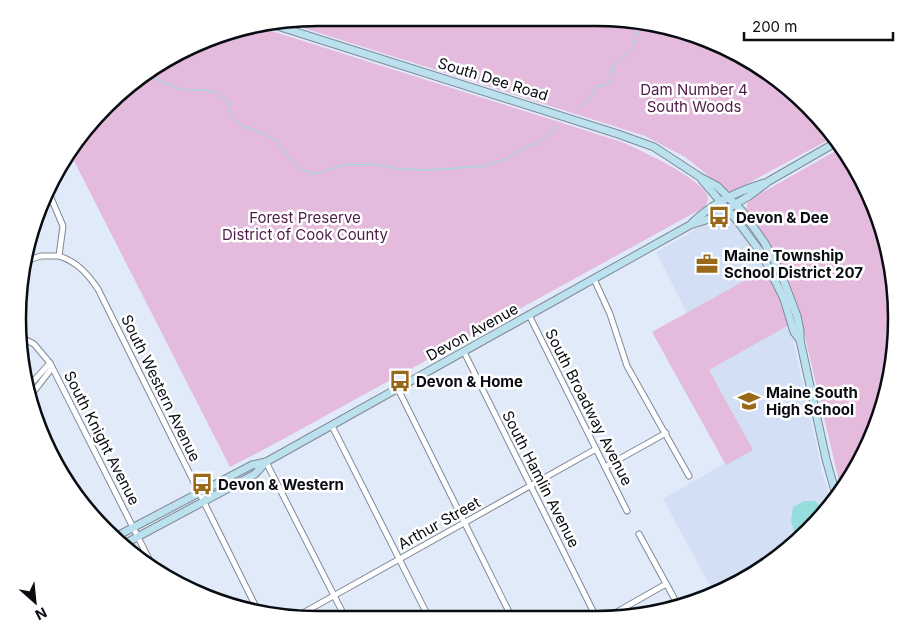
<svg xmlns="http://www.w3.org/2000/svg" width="914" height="637" font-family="Inter,sans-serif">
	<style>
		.built { fill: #d3dff4 }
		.green { fill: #e4bbdd }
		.water { fill: #96dedc }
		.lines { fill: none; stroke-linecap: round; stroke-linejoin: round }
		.stream { stroke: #96dedc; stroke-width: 1 }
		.street-casing { stroke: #808896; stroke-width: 7 }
		.secondary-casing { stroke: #808896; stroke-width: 9 }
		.street { stroke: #fff; stroke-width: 5 }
		.secondary { stroke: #bbe1ee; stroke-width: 7 }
		.labels { text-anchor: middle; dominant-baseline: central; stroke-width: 5; stroke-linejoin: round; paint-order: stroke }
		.street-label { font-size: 15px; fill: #090c11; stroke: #fff }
		.park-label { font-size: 15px; fill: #4f1b4a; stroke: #fff }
		.poi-label { font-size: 15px; font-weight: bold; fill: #090c11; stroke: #fff; text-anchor: start }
		.rim { fill: none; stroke: #090c11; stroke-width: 2.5 }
	</style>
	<rect width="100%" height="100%" fill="#e1eaf9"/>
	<!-- built -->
	<path class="built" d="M723 214 734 221 753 248 766 269 790 327 823 475 830 497 794 545 728 589 714 593 663 499 725 463 652 332 687 313 656 252Z"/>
	<!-- green -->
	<g class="green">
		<path d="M319 18 655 23 746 58 822 120 832 138 734 191H728L685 157 645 136 284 22Z"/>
		<path d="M256 26 619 141C636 148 706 180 708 198 708 202 706 205 703 208L276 443 230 467 71 155 92 120 152 68 240 28Z"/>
		<path d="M839 149 880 221 896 338 866 451 840 485 804 333 792 290 774 251 746 211 747 204 751 199Z"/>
		<path d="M766 269 777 290 789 325 709 370 753 450 726 465 652 332Z"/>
	</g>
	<!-- water -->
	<path class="water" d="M804 501H815L822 508 797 541 791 521 793 507Z"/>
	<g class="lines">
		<!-- stream -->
		<g class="stream">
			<path d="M144 74 182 90H201L217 92 228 101 229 107 233 118 243 126 259 132 275 140 291 160 303 170 313 174 344 165 373 164 399 169 430 170 485 166 506 159 526 147 536 144 557 127"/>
			<path d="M579 108 590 99 596 87 607 85 611 82 613 66 633 48 639 23"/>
		</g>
		<!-- street casing -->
		<g class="street-casing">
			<g id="street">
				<path d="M48 191 63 226 59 256C77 262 87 273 98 289L256 607"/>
				<path d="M25 261 41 256H59"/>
				<path d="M594 279 610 314 627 366 689 476"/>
				<path d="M529 315 627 511"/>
				<path d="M20 337 34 344 50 363 150 561"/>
				<path d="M464 352 596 617"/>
				<path d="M29 386 50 363"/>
				<path d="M398 389 512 618"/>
				<path d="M31 395 52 368"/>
				<path d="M332 426 429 618"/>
				<path d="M266 462 346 619"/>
				<path d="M605 467 666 433"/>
				<path d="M639 534 674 598"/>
				<path d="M608 617 666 584"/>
				<path d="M294 618 596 449"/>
			</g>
		</g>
		<!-- secondary casing -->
		<g class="secondary-casing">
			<g id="secondary">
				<path d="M271 24 618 134 654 147 700 177 717 186 742 211 764 242 780 271 797 316 800 331V340L826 459 835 491"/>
				<path d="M702 180 739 223 762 254 784 299 794 332 800 340"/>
				<path d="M692 223C711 204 738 191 764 183"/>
				<path d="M117 536 252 465 266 462 690 225 709 219 727 209 749 196 769 181 835 143"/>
				<path d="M126 543 255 474 266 462"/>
			</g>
		</g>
		<!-- street -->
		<use href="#street" class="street"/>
		<!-- secondary -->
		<use href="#secondary" class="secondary"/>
	</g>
	<!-- icons -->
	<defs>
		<g id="bus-bare" transform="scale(1.725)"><path d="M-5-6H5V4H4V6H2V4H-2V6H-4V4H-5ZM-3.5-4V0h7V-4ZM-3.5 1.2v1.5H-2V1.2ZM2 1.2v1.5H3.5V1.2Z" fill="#99691a" stroke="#fff" stroke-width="2.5" paint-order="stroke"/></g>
		<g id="office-bare" transform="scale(1.725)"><path d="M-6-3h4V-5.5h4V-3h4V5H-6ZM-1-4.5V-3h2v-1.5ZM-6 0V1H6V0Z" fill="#99691a" stroke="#fff" stroke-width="2.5" paint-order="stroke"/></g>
		<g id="school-bare" transform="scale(1.725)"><path d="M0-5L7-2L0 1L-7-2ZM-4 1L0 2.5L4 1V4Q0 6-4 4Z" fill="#99691a" stroke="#fff" stroke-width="2.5" paint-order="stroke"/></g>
	</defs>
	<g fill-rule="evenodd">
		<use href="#bus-bare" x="719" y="217"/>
		<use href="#office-bare" x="707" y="264"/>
		<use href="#bus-bare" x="400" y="381"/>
		<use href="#school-bare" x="749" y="401"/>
		<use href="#bus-bare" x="202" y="484"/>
	</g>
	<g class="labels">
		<!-- street labels -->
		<g class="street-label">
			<text transform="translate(493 79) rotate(17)">South Dee Road</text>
			<text transform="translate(472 332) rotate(-29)">Devon Avenue</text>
			<text transform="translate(161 388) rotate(64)">South Western Avenue</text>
			<text transform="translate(589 407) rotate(63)">South Broadway Avenue</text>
			<text transform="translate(102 438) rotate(63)">South Knight Avenue</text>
			<text transform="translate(541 479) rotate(63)">South Hamlin Avenue</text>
			<text transform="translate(439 523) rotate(-29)">Arthur Street</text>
		</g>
		<!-- park labels -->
		<g class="park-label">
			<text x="694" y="89">Dam Number 4<tspan x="694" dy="17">South Woods</tspan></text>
			<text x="305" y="217">Forest Preserve<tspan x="305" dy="17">District of Cook County</tspan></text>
		</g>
		<!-- poi labels -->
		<g class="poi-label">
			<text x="736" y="217">Devon &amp; Dee</text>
			<text x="724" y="255">Maine Township<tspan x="724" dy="17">School District 207</tspan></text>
			<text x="416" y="381">Devon &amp; Home</text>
			<text x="766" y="392">Maine South<tspan x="766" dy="17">High School</tspan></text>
			<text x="218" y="484">Devon &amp; Western</text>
		</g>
	</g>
	<!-- crop -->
	<path d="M0 0H914V637H0ZM318 26H596A292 292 0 0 1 888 318V319A292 292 0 0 1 596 611H318A292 292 0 0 1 26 319V318A292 292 0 0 1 318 26Z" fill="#fff" fill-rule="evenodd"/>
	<path class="rim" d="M318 26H596A292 292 0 0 1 888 318V319A292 292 0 0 1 596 611H318A292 292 0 0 1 26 319V318A292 292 0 0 1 318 26Z"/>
	<!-- north arrow -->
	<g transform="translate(35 602) rotate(153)" stroke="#ffffff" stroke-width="4" paint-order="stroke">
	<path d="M0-4L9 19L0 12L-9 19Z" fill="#090c11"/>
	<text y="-8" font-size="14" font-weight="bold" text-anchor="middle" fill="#090c11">N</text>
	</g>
	<!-- scale -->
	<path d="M744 32v8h149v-8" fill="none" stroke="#090c11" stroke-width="2.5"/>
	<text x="752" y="32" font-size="15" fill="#090c11" stroke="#ffffff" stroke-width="4" paint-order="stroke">200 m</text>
</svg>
